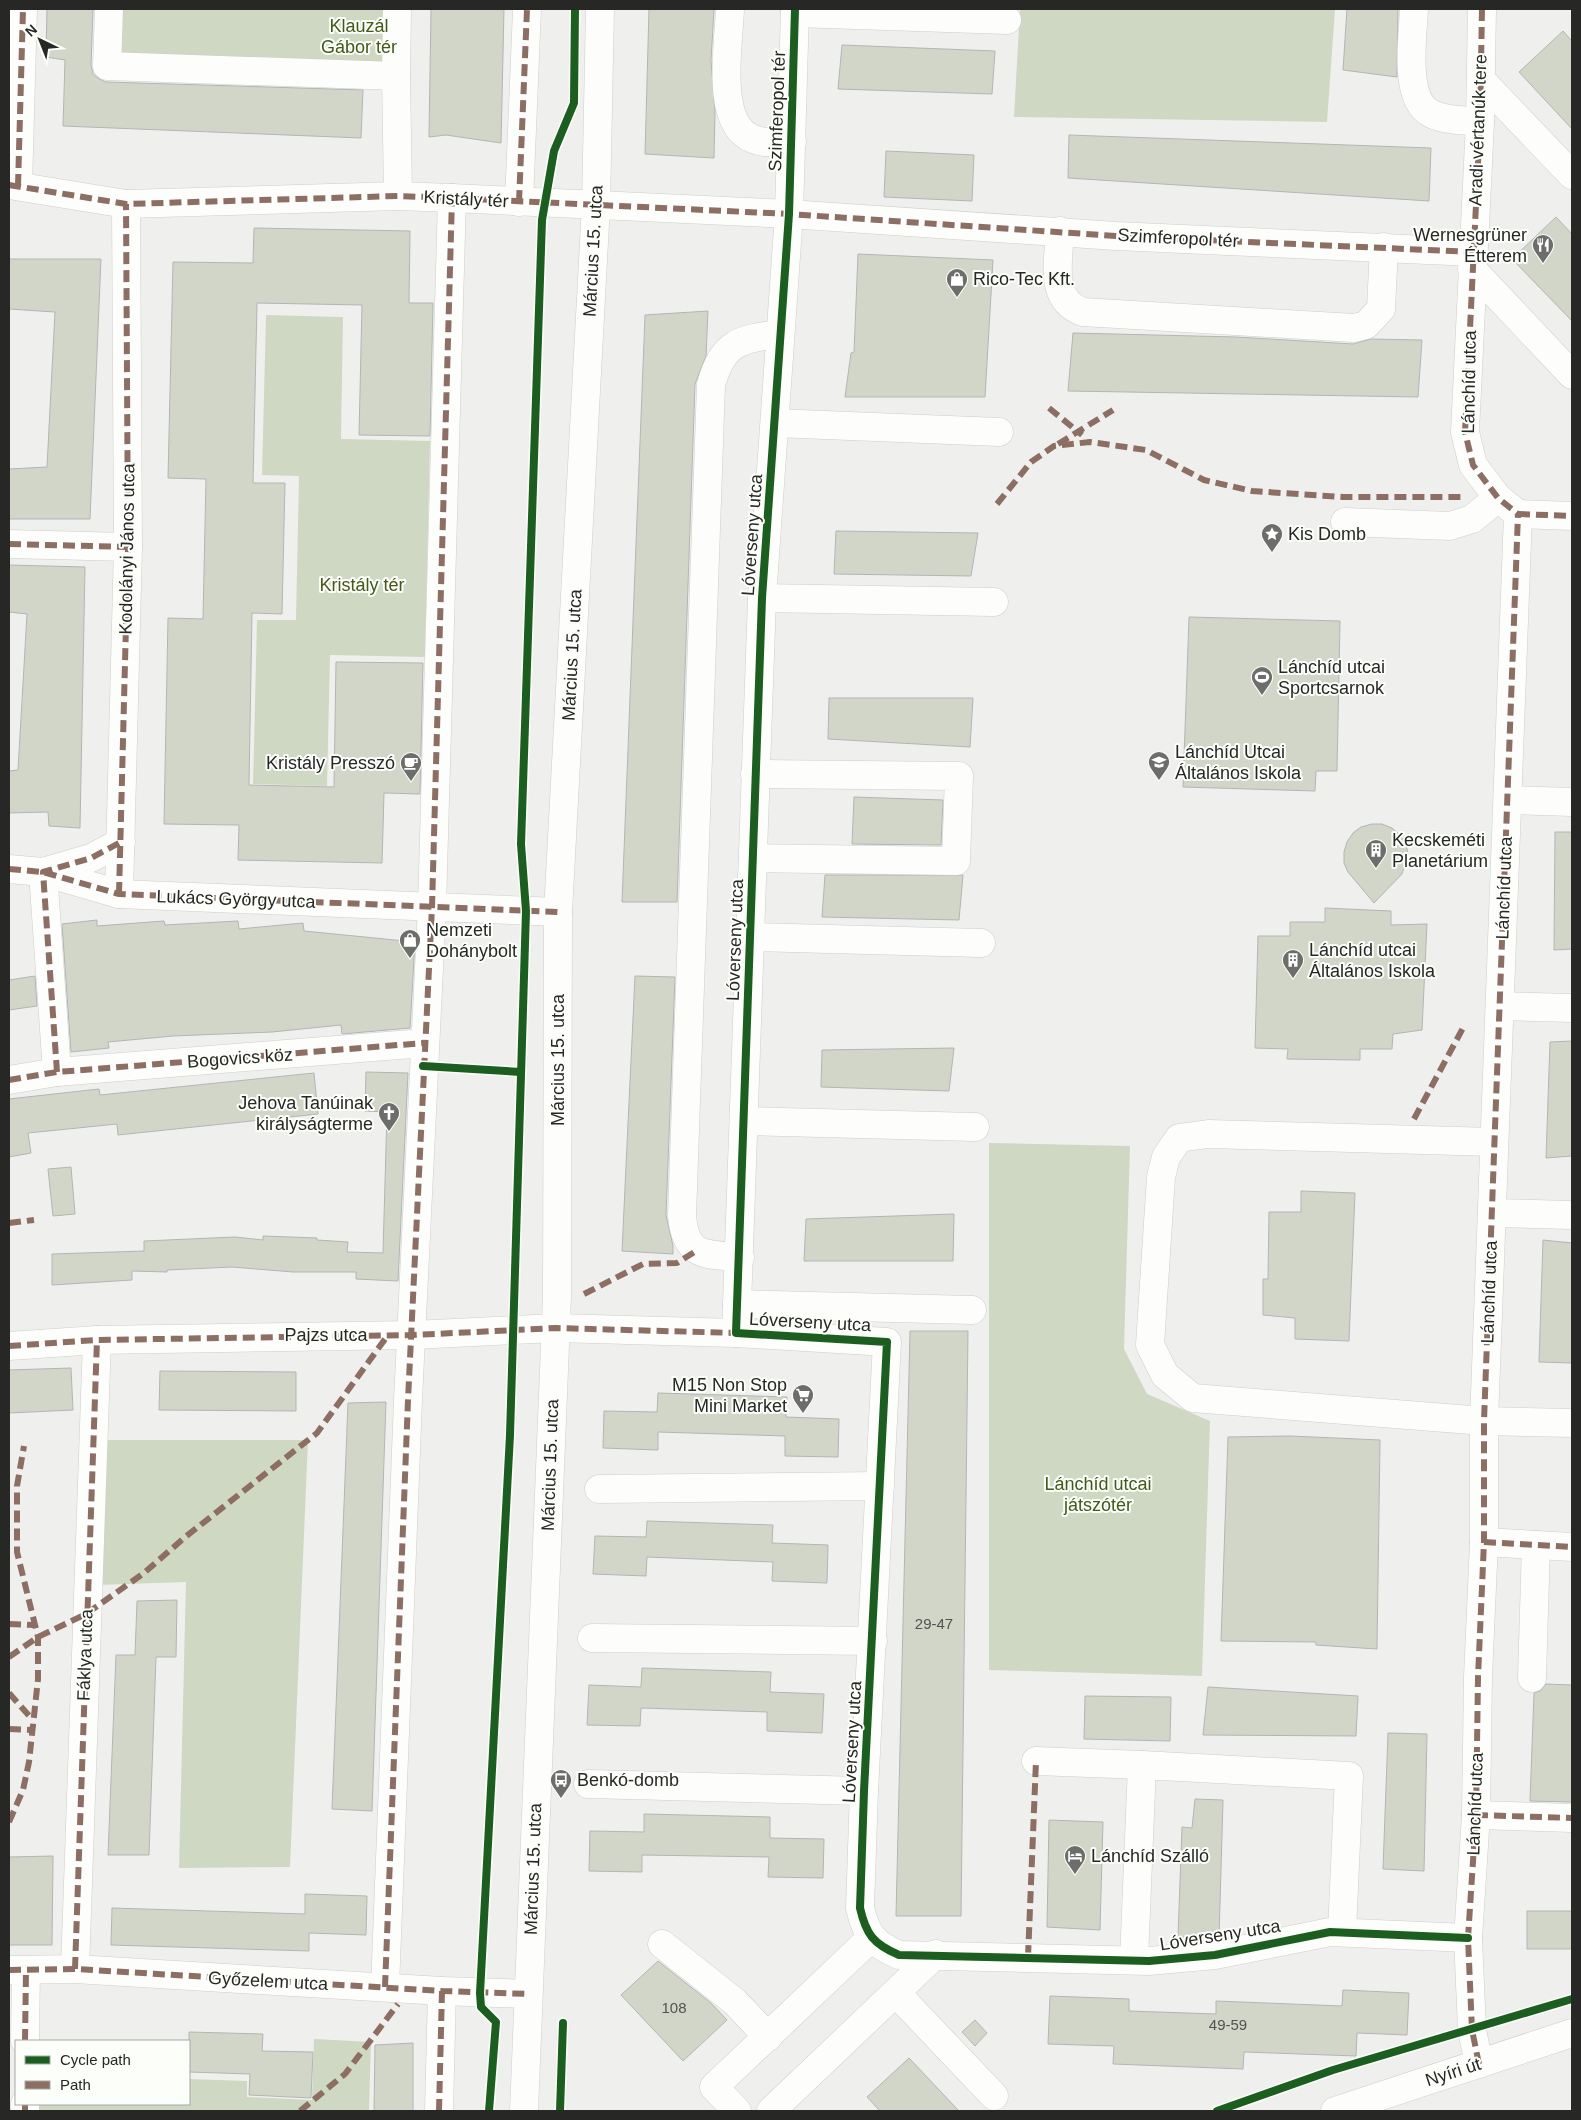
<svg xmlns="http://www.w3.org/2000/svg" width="1581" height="2120" font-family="Arial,sans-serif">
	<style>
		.green { fill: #cfd8c2 }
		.building { fill: #d1d6c9; stroke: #b4b5b3 }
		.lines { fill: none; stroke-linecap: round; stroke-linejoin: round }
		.minor-casing { stroke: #cdcecc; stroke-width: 29 }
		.minor { stroke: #fdfdfc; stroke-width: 28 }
		.quiet { stroke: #8d6e63; stroke-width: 6; stroke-dasharray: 12 6; stroke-linecap: butt }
		.cycleway-casing { stroke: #fcfefa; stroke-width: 11 }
		.cycleway { stroke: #1b5e20; stroke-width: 8 }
		.labels { text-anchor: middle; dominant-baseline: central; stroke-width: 4; stroke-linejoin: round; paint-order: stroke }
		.number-label { font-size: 15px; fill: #52534f }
		.park-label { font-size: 18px; fill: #445819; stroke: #fcfefa }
		.street-label { font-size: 18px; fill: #272726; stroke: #fcfefa }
		.poi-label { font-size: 18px; fill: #272726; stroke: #fcfefa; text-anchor: start }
	</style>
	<rect width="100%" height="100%" fill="#eff0ee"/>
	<!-- green -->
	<g class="green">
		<path d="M123 9H388L386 65 121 56Z"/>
		<path d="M1020 9H1335L1327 122 1014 117Z"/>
		<path d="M266 315 343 317 341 439 430 441 425 657 330 655 327 786 253 784 257 620H296L299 476 262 475Z"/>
		<path d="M989 1143 1130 1146 1124 1349 1147 1394 1210 1421 1202 1676 989 1670Z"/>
		<path d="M101 1440H308L290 1867 179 1868 186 1582 97 1585Z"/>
		<path d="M314 2039 371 2042 369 2111H30V2104H189V2079L247 2081V2097L312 2100Z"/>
	</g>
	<!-- building -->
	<g class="building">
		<path d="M47 9H93L91 65 93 74 99 79 106 82 363 90 361 138 63 126 65 60 46 57Z"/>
		<path d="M431 9H504L501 143 446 135 429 137Z"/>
		<path d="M649 9H714L711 61 715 110 714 158 645 154Z"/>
		<path d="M1347 9H1398L1397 77 1343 70Z"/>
		<path d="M1563 31 1572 41V129L1519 72Z"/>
		<path d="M842 45 995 51 992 94 838 89Z"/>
		<path d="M1069 135 1431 148 1429 201 1068 178Z"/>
		<path d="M886 151 974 155 972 201 884 197Z"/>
		<path d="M1556 217 1572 234V321L1512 259Z"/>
		<path d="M254 228 410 231 409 303H433L430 436 359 435 362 305 257 303 253 483H285L282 614 252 613 249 785 334 787 336 662 423 663 420 794 384 793 382 863 238 860 239 825 164 824 168 618 203 619 206 479 168 478 173 262 253 263Z"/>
		<path d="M858 254 993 260 985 397H845L851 353 854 352Z"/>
		<path d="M9 259H101L90 519H9V469L47 467 55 312 9 309Z"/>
		<path d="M708 311 706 356 695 384 677 902H622L645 315Z"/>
		<path d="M1073 333 1236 337 1353 344 1371 339 1422 340 1418 397 1068 391Z"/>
		<path d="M836 531 978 533 971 576 834 574Z"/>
		<path d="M9 565 85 567 80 828 49 826 48 812 9 813V771L18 770 27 614 9 612Z"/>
		<path d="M1189 617 1340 621 1337 771H1316L1315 791 1183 787Z"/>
		<path d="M829 698H973L970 747 828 739Z"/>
		<path d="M854 797 943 800 941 845 852 844Z"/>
		<path d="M1372 824H1382L1392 828 1400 835 1406 844 1408 854 1402 874 1374 903 1348 872 1344 863V852L1347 842 1353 833 1361 827Z"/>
		<path d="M1555 832H1572V949L1554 950Z"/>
		<path d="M825 875H963L959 920 822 917Z"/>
		<path d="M1325 908 1391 911V925L1427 924 1422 1030 1393 1034 1392 1049H1360V1060L1287 1059 1288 1049 1255 1048 1258 936H1290V922H1325Z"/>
		<path d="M97 920V926L164 921 165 925 238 921 239 929 303 923 304 931 415 942 410 1028 342 1034 341 1025 272 1032 173 1036 108 1042 109 1048 71 1052 62 924Z"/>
		<path d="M35 976 37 1006 9 1010V980Z"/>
		<path d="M635 976 675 977 666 1215 673 1246V1254L622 1251Z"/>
		<path d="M1572 1041V1156L1546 1158 1550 1042Z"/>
		<path d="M954 1048 949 1091 821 1087 822 1050Z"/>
		<path d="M366 1072 408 1073 398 1281 356 1279V1272H293L232 1267 167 1270V1272L132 1271V1280L52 1285V1254L144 1251V1241L235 1237 263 1240V1236L317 1238V1240L348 1242 347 1252 383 1253 387 1112 365 1111Z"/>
		<path d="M314 1073 318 1114 118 1135 117 1124 28 1133 31 1153 9 1157V1099L99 1089 100 1095Z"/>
		<path d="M71 1167 75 1214 53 1216 48 1169Z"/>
		<path d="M1301 1191 1355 1193 1349 1341 1295 1339V1318L1263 1315V1279H1268L1269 1212H1301Z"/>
		<path d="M954 1214 953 1261H804L806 1219Z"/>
		<path d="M1543 1240 1572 1243V1363L1539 1362Z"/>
		<path d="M910 1331H968L961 1916H896Z"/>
		<path d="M71 1368 73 1410 9 1413V1370Z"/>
		<path d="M160 1371 296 1372V1411L159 1410Z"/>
		<path d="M658 1393 787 1397 786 1417 839 1419 838 1457 785 1456V1436L658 1432V1450L603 1448 604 1411 657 1412Z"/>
		<path d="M386 1402 372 1811 332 1809 348 1403Z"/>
		<path d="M1290 1436 1380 1440 1377 1649 1316 1645V1642L1221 1641 1228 1437Z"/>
		<path d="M647 1521 773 1525 772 1543 828 1545 827 1583 772 1581 773 1562 647 1557 646 1576 593 1574 595 1536 646 1537Z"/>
		<path d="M177 1600 176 1657H156L149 1855H108L116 1655H135L137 1601Z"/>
		<path d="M642 1668 771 1672 770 1692 824 1694 822 1733 767 1731V1712L641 1708 640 1726 587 1725 589 1685 641 1687Z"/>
		<path d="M1546 1684 1572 1685V1802L1530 1801 1534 1693 1540 1691Z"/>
		<path d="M1208 1687 1358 1696 1356 1736 1203 1735Z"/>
		<path d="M1085 1696 1171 1697 1170 1741 1084 1739Z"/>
		<path d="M1388 1733 1427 1734 1424 1871 1383 1869Z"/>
		<path d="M1195 1799 1223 1800 1219 1938 1178 1937 1182 1827 1192 1828Z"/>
		<path d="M644 1814 770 1817V1838L824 1839 823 1878 768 1877 769 1857 642 1855V1872L589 1871 590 1831 644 1832Z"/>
		<path d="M1049 1820 1103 1822 1100 1930 1047 1927Z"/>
		<path d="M53 1856 52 1945H9V1857Z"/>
		<path d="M305 1894 367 1896 366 1935 309 1933V1951L111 1945 112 1908 305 1914Z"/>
		<rect x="1527" y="1911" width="45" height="38"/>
		<path d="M658 1961 711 2003 727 2020 683 2061 621 1995Z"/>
		<path d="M1343 1990 1409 1993 1407 2035 1357 2033 1356 2056 1244 2052 1243 2069 1113 2064 1114 2046 1048 2044 1050 1996 1129 1999V2011L1216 2014V2001L1342 2006Z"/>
		<path d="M975 2020 987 2033 975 2046 962 2032Z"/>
		<path d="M189 2032 263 2034 262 2051 313 2052 311 2098 249 2095 250 2074 189 2072Z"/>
		<path d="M413 2043V2111H374L375 2045Z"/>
		<path d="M909 2058 959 2111H880L867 2097Z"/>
	</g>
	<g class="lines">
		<!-- minor casing -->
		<g class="minor-casing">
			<g id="minor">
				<path d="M109 9 107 66 396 76"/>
				<path d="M397 9 396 76 398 196"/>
				<path d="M730 9C729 43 714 124 753 139 765 144 779 142 792 142"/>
				<path d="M795 9 789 214 762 598 736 1333 887 1342 864 1791 860 1908C866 1934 873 1944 899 1955L1149 1961 1215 1955 1330 1932 1468 1938"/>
				<path d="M1414 9C1413 35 1403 98 1430 113 1444 121 1465 120 1480 122"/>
				<path d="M1482 9 1480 122 1465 432 1473 465 1498 498 1518 514"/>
				<path d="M795 13 1007 20"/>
				<path d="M1481 80 1572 175"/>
				<path d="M9 185 126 204 398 196 452 198 789 214 1116 236 1473 252"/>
				<path d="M18 186 23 9"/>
				<path d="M519 202 527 9"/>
				<path d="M1060 231C1059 260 1048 300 1083 312L1354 328 1366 325 1381 309 1384 247"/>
				<path d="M1472 269 1572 375"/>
				<path d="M775 423 999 432"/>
				<path d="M1518 514 1572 516"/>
				<path d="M1345 522 1450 526 1472 519 1498 498"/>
				<path d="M9 544 128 547"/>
				<path d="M762 598 994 602"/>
				<path d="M1508 800 1572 802"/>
				<path d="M753 858 956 861 959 776 755 774"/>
				<path d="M9 869 43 872 119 894 558 912"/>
				<path d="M119 894 128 547 126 204"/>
				<path d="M751 937 981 943"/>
				<path d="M1500 1006 1572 1008"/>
				<path d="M57 1072 43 872 91 858 121 842"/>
				<path d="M9 1080 57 1072 424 1043"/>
				<path d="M745 1121 975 1127"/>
				<path d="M1494 1142 1208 1134 1179 1138 1166 1157 1161 1177 1150 1345 1165 1375 1193 1398 1484 1421 1572 1423"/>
				<path d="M1492 1213 1572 1215"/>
				<path d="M740 1257C705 1254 686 1258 682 1216L711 385C723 342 739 339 780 334"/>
				<path d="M737 1304 972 1310"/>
				<path d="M9 1346 97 1340 413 1335 556 1328 736 1333"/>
				<path d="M599 1489 880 1486"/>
				<path d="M1484 1542 1572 1547"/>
				<path d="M592 1638 873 1641"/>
				<path d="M1532 1678 1536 1545"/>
				<path d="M1036 1761 1142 1765"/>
				<path d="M588 1784 864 1791"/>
				<path d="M1476 1815 1572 1818"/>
				<path d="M662 1944 735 2002 768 2037"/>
				<path d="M1134 1960 1142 1765 1349 1776 1342 1932"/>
				<path d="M75 1969 97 1340"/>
				<path d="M9 1970 75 1969 442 1991 528 1994"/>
				<path d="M385 1987 408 1400 432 907 452 198"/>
				<path d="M897 1994 994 2096"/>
				<path d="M25 2041 26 1970"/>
				<path d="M1479 2064 1472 2030 1468 1938 1476 1815 1478 1677 1484 1542V1421L1518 514"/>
				<path d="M25 2111V2104"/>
				<path d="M439 2111 442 1991"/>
				<path d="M524 2111 557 1296 558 912 596 205 600 9"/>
				<path d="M737 2111 714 2087 871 1938"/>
				<path d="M771 2111 936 1954"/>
				<path d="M1335 2111 1572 2033"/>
			</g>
		</g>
		<!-- minor -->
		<use href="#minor" class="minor"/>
		<!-- quiet -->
		<g class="quiet">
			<path d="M1482 9 1480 122 1465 432 1473 465 1498 498 1518 514"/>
			<path d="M9 185 126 204 398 196 452 198 789 214 1116 236 1473 252"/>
			<path d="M18 186 23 9"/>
			<path d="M519 202 527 9"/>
			<path d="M1049 408 1082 435"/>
			<path d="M1058 444 1113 410"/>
			<path d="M997 504 1031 462 1054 446 1090 442 1146 450 1204 480 1252 491 1343 497H1464"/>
			<path d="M1518 514 1572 516"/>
			<path d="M9 544 128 547"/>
			<path d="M9 869 43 872 119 894 558 912"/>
			<path d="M119 894 128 547 126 204"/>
			<path d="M57 1072 43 872 91 858 121 842"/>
			<path d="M9 1080 57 1072 424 1043"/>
			<path d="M1414 1119 1463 1028"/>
			<path d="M9 1223 34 1220"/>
			<path d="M584 1294 643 1264 677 1263 696 1251"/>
			<path d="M9 1346 97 1340 413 1335 556 1328 736 1333"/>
			<path d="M1484 1542 1572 1547"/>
			<path d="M9 1624 35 1625"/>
			<path d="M9 1657 38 1637 86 1614 144 1573 184 1538 317 1433 388 1335"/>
			<path d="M9 1693 32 1719"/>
			<path d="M9 1729 31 1730"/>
			<path d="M1476 1815 1572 1818"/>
			<path d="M9 1822 23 1790 29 1762 38 1679V1637L17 1552V1486L24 1446"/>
			<path d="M1028 1957 1036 1761"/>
			<path d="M75 1969 97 1340"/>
			<path d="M9 1970 75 1969 442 1991 528 1994"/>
			<path d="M385 1987 408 1400 432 907 452 198"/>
			<path d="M25 2041 26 1970"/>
			<path d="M1479 2064 1472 2030 1468 1938 1476 1815 1478 1677 1484 1542V1421L1518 514"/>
			<path d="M25 2111V2104"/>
			<path d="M300 2111 345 2074 398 2004"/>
			<path d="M439 2111 442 1991"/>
		</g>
		<!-- cycleway casing -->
		<g class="cycleway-casing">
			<g id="cycleway">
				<path d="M795 9 789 214 762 598 736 1333 887 1342 864 1791 860 1908C866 1934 873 1944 899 1955L1149 1961 1215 1955 1330 1932 1468 1938"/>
				<path d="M423 1066 521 1072"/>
				<path d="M489 2111 496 2022 481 2007 480 1993 510 1435 526 911 521 844 542 220 554 151 574 103 575 9"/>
				<path d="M560 2111 563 2023"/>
				<path d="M1217 2111 1333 2070 1572 1999"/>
			</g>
		</g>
		<!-- cycleway -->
		<use href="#cycleway" class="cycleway"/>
	</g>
	<!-- icons -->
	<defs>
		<g id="restaurant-pin" transform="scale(1.125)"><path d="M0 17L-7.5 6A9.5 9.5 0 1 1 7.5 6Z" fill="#6d6d6c" stroke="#fcfefa"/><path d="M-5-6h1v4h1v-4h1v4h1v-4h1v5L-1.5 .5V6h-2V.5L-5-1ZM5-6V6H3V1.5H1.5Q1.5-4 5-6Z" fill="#fff"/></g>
		<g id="shop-pin" transform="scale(1.125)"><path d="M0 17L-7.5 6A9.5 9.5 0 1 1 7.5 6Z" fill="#6d6d6c" stroke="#fcfefa"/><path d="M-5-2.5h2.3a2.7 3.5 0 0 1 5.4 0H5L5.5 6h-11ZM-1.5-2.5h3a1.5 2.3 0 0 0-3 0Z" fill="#fff"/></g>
		<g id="sight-pin" transform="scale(1.125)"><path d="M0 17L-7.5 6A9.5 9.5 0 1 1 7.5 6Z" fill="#6d6d6c" stroke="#fcfefa"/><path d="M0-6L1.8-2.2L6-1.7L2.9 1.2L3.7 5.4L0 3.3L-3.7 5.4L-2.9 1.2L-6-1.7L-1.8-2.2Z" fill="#fff"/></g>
		<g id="stadium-pin" transform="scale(1.125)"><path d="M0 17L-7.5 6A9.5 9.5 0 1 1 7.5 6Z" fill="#6d6d6c" stroke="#fcfefa"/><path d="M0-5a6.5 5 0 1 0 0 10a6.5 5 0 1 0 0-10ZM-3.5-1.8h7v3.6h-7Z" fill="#fff"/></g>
		<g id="school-pin" transform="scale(1.125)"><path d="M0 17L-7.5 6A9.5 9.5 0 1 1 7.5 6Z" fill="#6d6d6c" stroke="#fcfefa"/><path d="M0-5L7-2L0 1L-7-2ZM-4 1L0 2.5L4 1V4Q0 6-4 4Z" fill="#fff"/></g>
		<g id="cafe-pin" transform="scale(1.125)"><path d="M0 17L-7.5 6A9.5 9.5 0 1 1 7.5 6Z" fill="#6d6d6c" stroke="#fcfefa"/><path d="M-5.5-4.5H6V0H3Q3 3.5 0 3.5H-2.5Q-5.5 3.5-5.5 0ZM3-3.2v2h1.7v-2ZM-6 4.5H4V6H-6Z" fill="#fff"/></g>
		<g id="building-pin" transform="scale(1.125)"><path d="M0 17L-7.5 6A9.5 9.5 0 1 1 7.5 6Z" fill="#6d6d6c" stroke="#fcfefa"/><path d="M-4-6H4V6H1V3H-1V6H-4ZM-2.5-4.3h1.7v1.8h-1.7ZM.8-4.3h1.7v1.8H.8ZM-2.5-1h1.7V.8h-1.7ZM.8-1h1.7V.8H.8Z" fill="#fff"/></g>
		<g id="church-pin" transform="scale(1.125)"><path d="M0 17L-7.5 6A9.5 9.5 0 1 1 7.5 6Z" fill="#6d6d6c" stroke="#fcfefa"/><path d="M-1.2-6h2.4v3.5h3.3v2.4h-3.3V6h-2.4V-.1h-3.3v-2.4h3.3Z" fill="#fff"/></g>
		<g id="supermarket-pin" transform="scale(1.125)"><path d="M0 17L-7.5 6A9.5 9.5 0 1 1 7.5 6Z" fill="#6d6d6c" stroke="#fcfefa"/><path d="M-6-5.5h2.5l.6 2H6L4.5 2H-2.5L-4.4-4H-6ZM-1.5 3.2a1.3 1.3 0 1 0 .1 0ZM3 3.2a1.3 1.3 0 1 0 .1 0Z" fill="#fff"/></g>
		<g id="bus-pin" transform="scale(1.125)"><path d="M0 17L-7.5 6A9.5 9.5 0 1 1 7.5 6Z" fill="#6d6d6c" stroke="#fcfefa"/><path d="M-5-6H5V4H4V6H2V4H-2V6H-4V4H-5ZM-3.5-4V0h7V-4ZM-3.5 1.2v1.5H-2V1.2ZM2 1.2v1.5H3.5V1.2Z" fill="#fff"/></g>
		<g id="hotel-pin" transform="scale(1.125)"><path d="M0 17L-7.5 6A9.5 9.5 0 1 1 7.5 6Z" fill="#6d6d6c" stroke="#fcfefa"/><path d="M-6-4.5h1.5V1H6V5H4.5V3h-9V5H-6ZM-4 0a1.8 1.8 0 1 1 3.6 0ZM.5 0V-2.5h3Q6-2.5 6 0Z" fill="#fff"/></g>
	</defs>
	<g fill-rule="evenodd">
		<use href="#restaurant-pin" x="1543" y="245"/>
		<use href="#shop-pin" x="957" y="279"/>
		<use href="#sight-pin" x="1272" y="534"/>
		<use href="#stadium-pin" x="1262" y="677"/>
		<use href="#school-pin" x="1159" y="762"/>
		<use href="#cafe-pin" x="411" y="763"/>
		<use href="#building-pin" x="1376" y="850"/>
		<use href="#shop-pin" x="410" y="940"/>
		<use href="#building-pin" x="1293" y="960"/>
		<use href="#church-pin" x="389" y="1113"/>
		<use href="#supermarket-pin" x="803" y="1395"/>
		<use href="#bus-pin" x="561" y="1780"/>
		<use href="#hotel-pin" x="1075" y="1856"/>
	</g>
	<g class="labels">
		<!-- number labels -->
		<g class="number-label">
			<text x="934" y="1623">29-47</text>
			<text x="674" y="2007">108</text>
			<text x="1228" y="2024">49-59</text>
		</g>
		<!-- park labels -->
		<g class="park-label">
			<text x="359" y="26">Klauzál<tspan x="359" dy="21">Gábor tér</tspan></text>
			<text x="362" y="585">Kristály tér</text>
			<text x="1098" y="1484">Lánchíd utcai<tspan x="1098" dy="21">játszótér</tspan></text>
		</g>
		<!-- street labels -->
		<g class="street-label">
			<text transform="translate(777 111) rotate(-88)">Szimferopol tér</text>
			<text transform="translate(1478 130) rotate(-88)">Aradi vértanúk tere</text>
			<text transform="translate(466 199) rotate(3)">Kristály tér</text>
			<text transform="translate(1178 238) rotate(3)">Szimferopol tér</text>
			<text transform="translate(593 251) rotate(-87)">Március 15. utca</text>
			<text transform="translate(1469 382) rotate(-89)">Lánchíd utca</text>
			<text transform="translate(752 535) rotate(-86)">Lóverseny utca</text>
			<text transform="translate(127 549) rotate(-89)">Kodolányi János utca</text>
			<text transform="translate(572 655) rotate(-87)">Március 15. utca</text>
			<text transform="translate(1504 888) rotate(-88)">Lánchíd utca</text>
			<text transform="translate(236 899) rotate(2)">Lukács György utca</text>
			<text transform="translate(735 940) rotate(-88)">Lóverseny utca</text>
			<text transform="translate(240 1058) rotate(-4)">Bogovics köz</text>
			<text transform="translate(558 1060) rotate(-90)">Március 15. utca</text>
			<text transform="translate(1489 1292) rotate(-88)">Lánchíd utca</text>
			<text transform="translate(810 1322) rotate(3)">Lóverseny utca</text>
			<text x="326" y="1335">Pajzs utca</text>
			<text transform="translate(550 1465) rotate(-88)">Március 15. utca</text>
			<text transform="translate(85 1655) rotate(-88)">Fáklya utca</text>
			<text transform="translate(852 1742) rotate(-87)">Lóverseny utca</text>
			<text transform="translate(1475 1804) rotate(-88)">Lánchíd utca</text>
			<text transform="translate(533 1869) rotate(-88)">Március 15. utca</text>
			<text transform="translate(1220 1935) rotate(-9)">Lóverseny utca</text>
			<text transform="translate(268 1981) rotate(3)">Győzelem utca</text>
			<text transform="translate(1453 2072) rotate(-18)">Nyíri út</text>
		</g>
		<!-- poi labels -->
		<g class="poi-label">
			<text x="1527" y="235" text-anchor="end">Wernesgrüner<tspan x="1527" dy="21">Étterem</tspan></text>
			<text x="973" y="279">Rico-Tec Kft.</text>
			<text x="1288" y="534">Kis Domb</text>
			<text x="1278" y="667">Lánchíd utcai<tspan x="1278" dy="21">Sportcsarnok</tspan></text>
			<text x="1175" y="752">Lánchíd Utcai<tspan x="1175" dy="21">Általános Iskola</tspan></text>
			<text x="395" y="763" text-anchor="end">Kristály Presszó</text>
			<text x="1392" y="840">Kecskeméti<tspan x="1392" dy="21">Planetárium</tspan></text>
			<text x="426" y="930">Nemzeti<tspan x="426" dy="21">Dohánybolt</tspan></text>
			<text x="1309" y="950">Lánchíd utcai<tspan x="1309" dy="21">Általános Iskola</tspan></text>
			<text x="373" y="1103" text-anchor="end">Jehova Tanúinak<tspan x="373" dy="21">királyságterme</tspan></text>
			<text x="787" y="1385" text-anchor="end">M15 Non Stop<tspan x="787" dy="21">Mini Market</tspan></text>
			<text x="577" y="1780">Benkó-domb</text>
			<text x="1091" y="1856">Lánchíd Szálló</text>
		</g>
	</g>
	<!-- border -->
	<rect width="1581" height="2120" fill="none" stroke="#272726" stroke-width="20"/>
	<!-- legend -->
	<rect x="15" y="2040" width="175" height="65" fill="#fcfefa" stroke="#a7a8a5"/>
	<rect x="25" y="2056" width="25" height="8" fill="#1b5e20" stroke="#a7a8a5"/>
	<text x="60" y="2065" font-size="15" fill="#272726">Cycle path</text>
	<rect x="25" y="2081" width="25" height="8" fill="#8d6e63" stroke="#a7a8a5"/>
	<text x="60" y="2090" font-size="15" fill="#272726">Path</text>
	<!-- north arrow -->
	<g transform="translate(40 40) rotate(317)" stroke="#fcfefa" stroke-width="4" paint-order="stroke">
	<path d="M0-4L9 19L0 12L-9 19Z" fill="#272726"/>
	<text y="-8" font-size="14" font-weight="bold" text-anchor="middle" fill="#272726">N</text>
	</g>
</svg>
